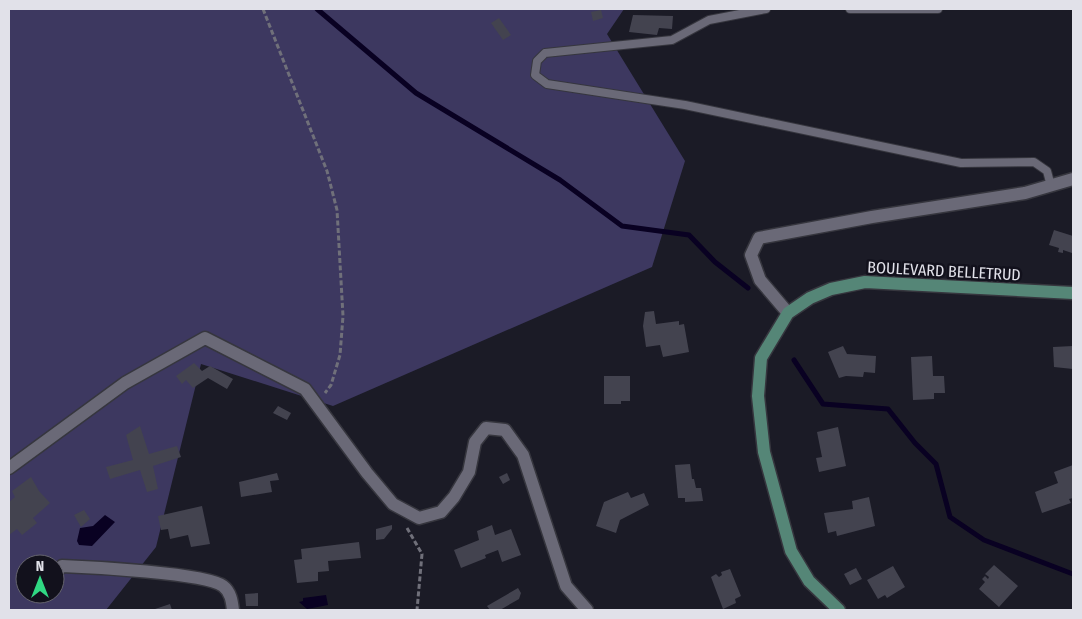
<svg xmlns="http://www.w3.org/2000/svg" width="1082" height="619" font-family="'Fira Sans Condensed',sans-serif">
	<style>
		.green { fill: #3d3860; fill-rule: evenodd }
		.water { fill: #090122 }
		.lines { fill: none; stroke-linecap: round; stroke-linejoin: round }
		.stream { stroke: #090122; stroke-width: 5 }
		.building { fill: #43434f }
		.service-casing { stroke: #36363e; stroke-width: 10 }
		.minor-casing { stroke: #36363e; stroke-width: 15 }
		.secondary-casing { stroke: #36363e; stroke-width: 15 }
		.path { stroke: #70707a; stroke-width: 3; stroke-dasharray: 5 2.5; stroke-linecap: butt }
		.service { stroke: #6a6977; stroke-width: 8 }
		.minor { stroke: #6a6977; stroke-width: 12 }
		.secondary { stroke: #558677; stroke-width: 12 }
		.labels { text-anchor: middle; dominant-baseline: central; stroke-width: 5; stroke-linejoin: round; paint-order: stroke }
		.street-label { font-size: 16px; fill: #e1e1e9; stroke: #12111c }
	</style>
	<rect width="100%" height="100%" fill="#1b1b26"/>
	<!-- green -->
	<path class="green" d="M9 9H624L607 34 685 161 652 267 333 406 201 364 156 547 106 610H9ZM25 564H55V594H25Z"/>
	<!-- water -->
	<g class="water">
		<path d="M105 515 115 522 92 546 79 545 77 541 80 528 93 526Z"/>
		<path d="M326 595 328 605 307 609 299 602 303 601V598Z"/>
	</g>
	<g class="lines">
		<!-- stream -->
		<g class="stream">
			<path d="M317 9 416 93 560 180 622 226 689 235 715 262 748 288"/>
			<path d="M794 360 823 404 888 409 915 443 936 464 950 517 984 540 1073 574"/>
		</g>
	</g>
	<!-- building -->
	<g class="building">
		<path d="M601 10 603 18 593 21 591 12Z"/>
		<path d="M633 15 673 16 672 29 659 28 657 35 629 32Z"/>
		<path d="M499 18 511 35 503 40 491 23Z"/>
		<path d="M1054 230 1073 236 1072 253 1063 250V253L1058 252 1059 248 1049 245Z"/>
		<path d="M654 311 656 324 679 321V325L684 324 689 352 663 357 660 345 646 347 643 326 645 312Z"/>
		<path d="M843 346 847 354 876 356 875 373 864 372 863 377 846 376 839 378 828 352Z"/>
		<path d="M1073 346V369L1054 367 1053 347Z"/>
		<path d="M932 356 933 376H944L945 393H934V399L913 400 911 357Z"/>
		<path d="M194 363 202 371 210 366 233 379 227 389 208 378 193 388 186 380 182 384 176 376Z"/>
		<path d="M604 376H630V401H621V404H604Z"/>
		<path d="M278 406 291 413 287 420 273 413Z"/>
		<path d="M140 426 149 454 177 446 181 457 153 466 158 489 147 492 140 470 110 479 106 467 133 460 126 435Z"/>
		<path d="M838 427 846 466 819 472 816 458 822 457 817 432Z"/>
		<path d="M690 464 692 479H694L696 488H701L703 501 685 502V498H678L675 465Z"/>
		<path d="M1073 465V498L1069 499 1071 503 1042 513 1035 492 1058 483 1054 472Z"/>
		<path d="M277 473 279 480 270 481 272 492 241 497 239 482Z"/>
		<path d="M507 473 510 480 503 484 499 477Z"/>
		<path d="M31 477 39 491 50 503 33 518 37 523 22 535 17 529 9 535V502L15 497 12 491Z"/>
		<path d="M628 492 631 498 644 493 649 505 620 520 616 533 596 526 604 502Z"/>
		<path d="M869 497 875 526 837 536 836 531 828 533 824 513 853 509 852 501Z"/>
		<path d="M202 506 210 544 191 547 188 535 170 539 168 529 161 530 158 516Z"/>
		<path d="M84 510 90 519 81 527 74 515Z"/>
		<path d="M392 525V529L384 539 376 540V529Z"/>
		<path d="M492 525 495 535 511 529 521 555 502 562 498 550 485 555 486 558 461 568 454 550 479 540 477 531Z"/>
		<path d="M359 542 361 558 328 561 329 571 318 572V581L297 583 294 560 302 559 301 549Z"/>
		<path d="M994 565 1018 586 999 607 979 589 985 582 982 579 985 576 988 579 989 577 985 574Z"/>
		<path d="M893 566 905 587 887 598 885 595 878 599 867 580Z"/>
		<path d="M856 568 862 579 850 585 844 574Z"/>
		<path d="M730 569 741 596 735 599 736 603 723 609 711 577 716 574 719 577 722 575 721 572Z"/>
		<path d="M518 588 521 593 519 599 500 610H490L487 606Z"/>
		<path d="M258 593V606H246L245 594Z"/>
		<path d="M170 604 172 610H152Z"/>
	</g>
	<g class="lines">
		<!-- service casing -->
		<g class="service-casing">
			<g id="service">
				<path d="M766 9 709 20 672 40 545 53 537 61 535 75 547 84 685 105 961 163 1034 162 1047 171 1051 186"/>
				<path d="M850 9H938"/>
			</g>
		</g>
		<!-- minor casing -->
		<g class="minor-casing">
			<g id="minor">
				<path d="M788 313 760 280 751 255 759 238 872 217 1025 193 1073 179"/>
				<path d="M9 468 125 383 205 338 305 389 367 473 393 504 419 518 441 512 454 497 469 472 475 442 486 428 505 430 523 455 566 586 587 610"/>
				<path d="M55 573 62 566C89 567 206 573 223 586 231 592 232 602 233 610"/>
			</g>
		</g>
		<!-- secondary casing -->
		<g class="secondary-casing">
			<path id="secondary" d="M839 610 809 581 791 551 764 452 758 396 761 358 788 313 810 298 831 289 865 282 1073 293"/>
		</g>
		<!-- path -->
		<g class="path">
			<path d="M263 9 327 171 337 210 343 316 340 355 331 385 325 393"/>
			<path d="M407 528 422 554 417 610"/>
		</g>
		<!-- service -->
		<use href="#service" class="service"/>
		<!-- minor -->
		<use href="#minor" class="minor"/>
		<!-- secondary -->
		<use href="#secondary" class="secondary"/>
	</g>
	<g class="labels">
		<!-- street labels -->
		<g class="street-label">
			<text transform="translate(944 271) rotate(3)">BOULEVARD BELLETRUD</text>
		</g>
	</g>
	<!-- border -->
	<rect width="1082" height="619" fill="none" stroke="#e1e1e9" stroke-width="20"/>
	<!-- north arrow -->
	<g transform="translate(40 579)"><circle r="24" fill="#12111c" stroke="#65646e"/>
	<path d="M0-4L9 19L0 12L-9 19Z" fill="#30d883"/>
	<text y="-8" font-size="14" font-weight="bold" text-anchor="middle" fill="#e1e1e9">N</text>
	</g>
</svg>
